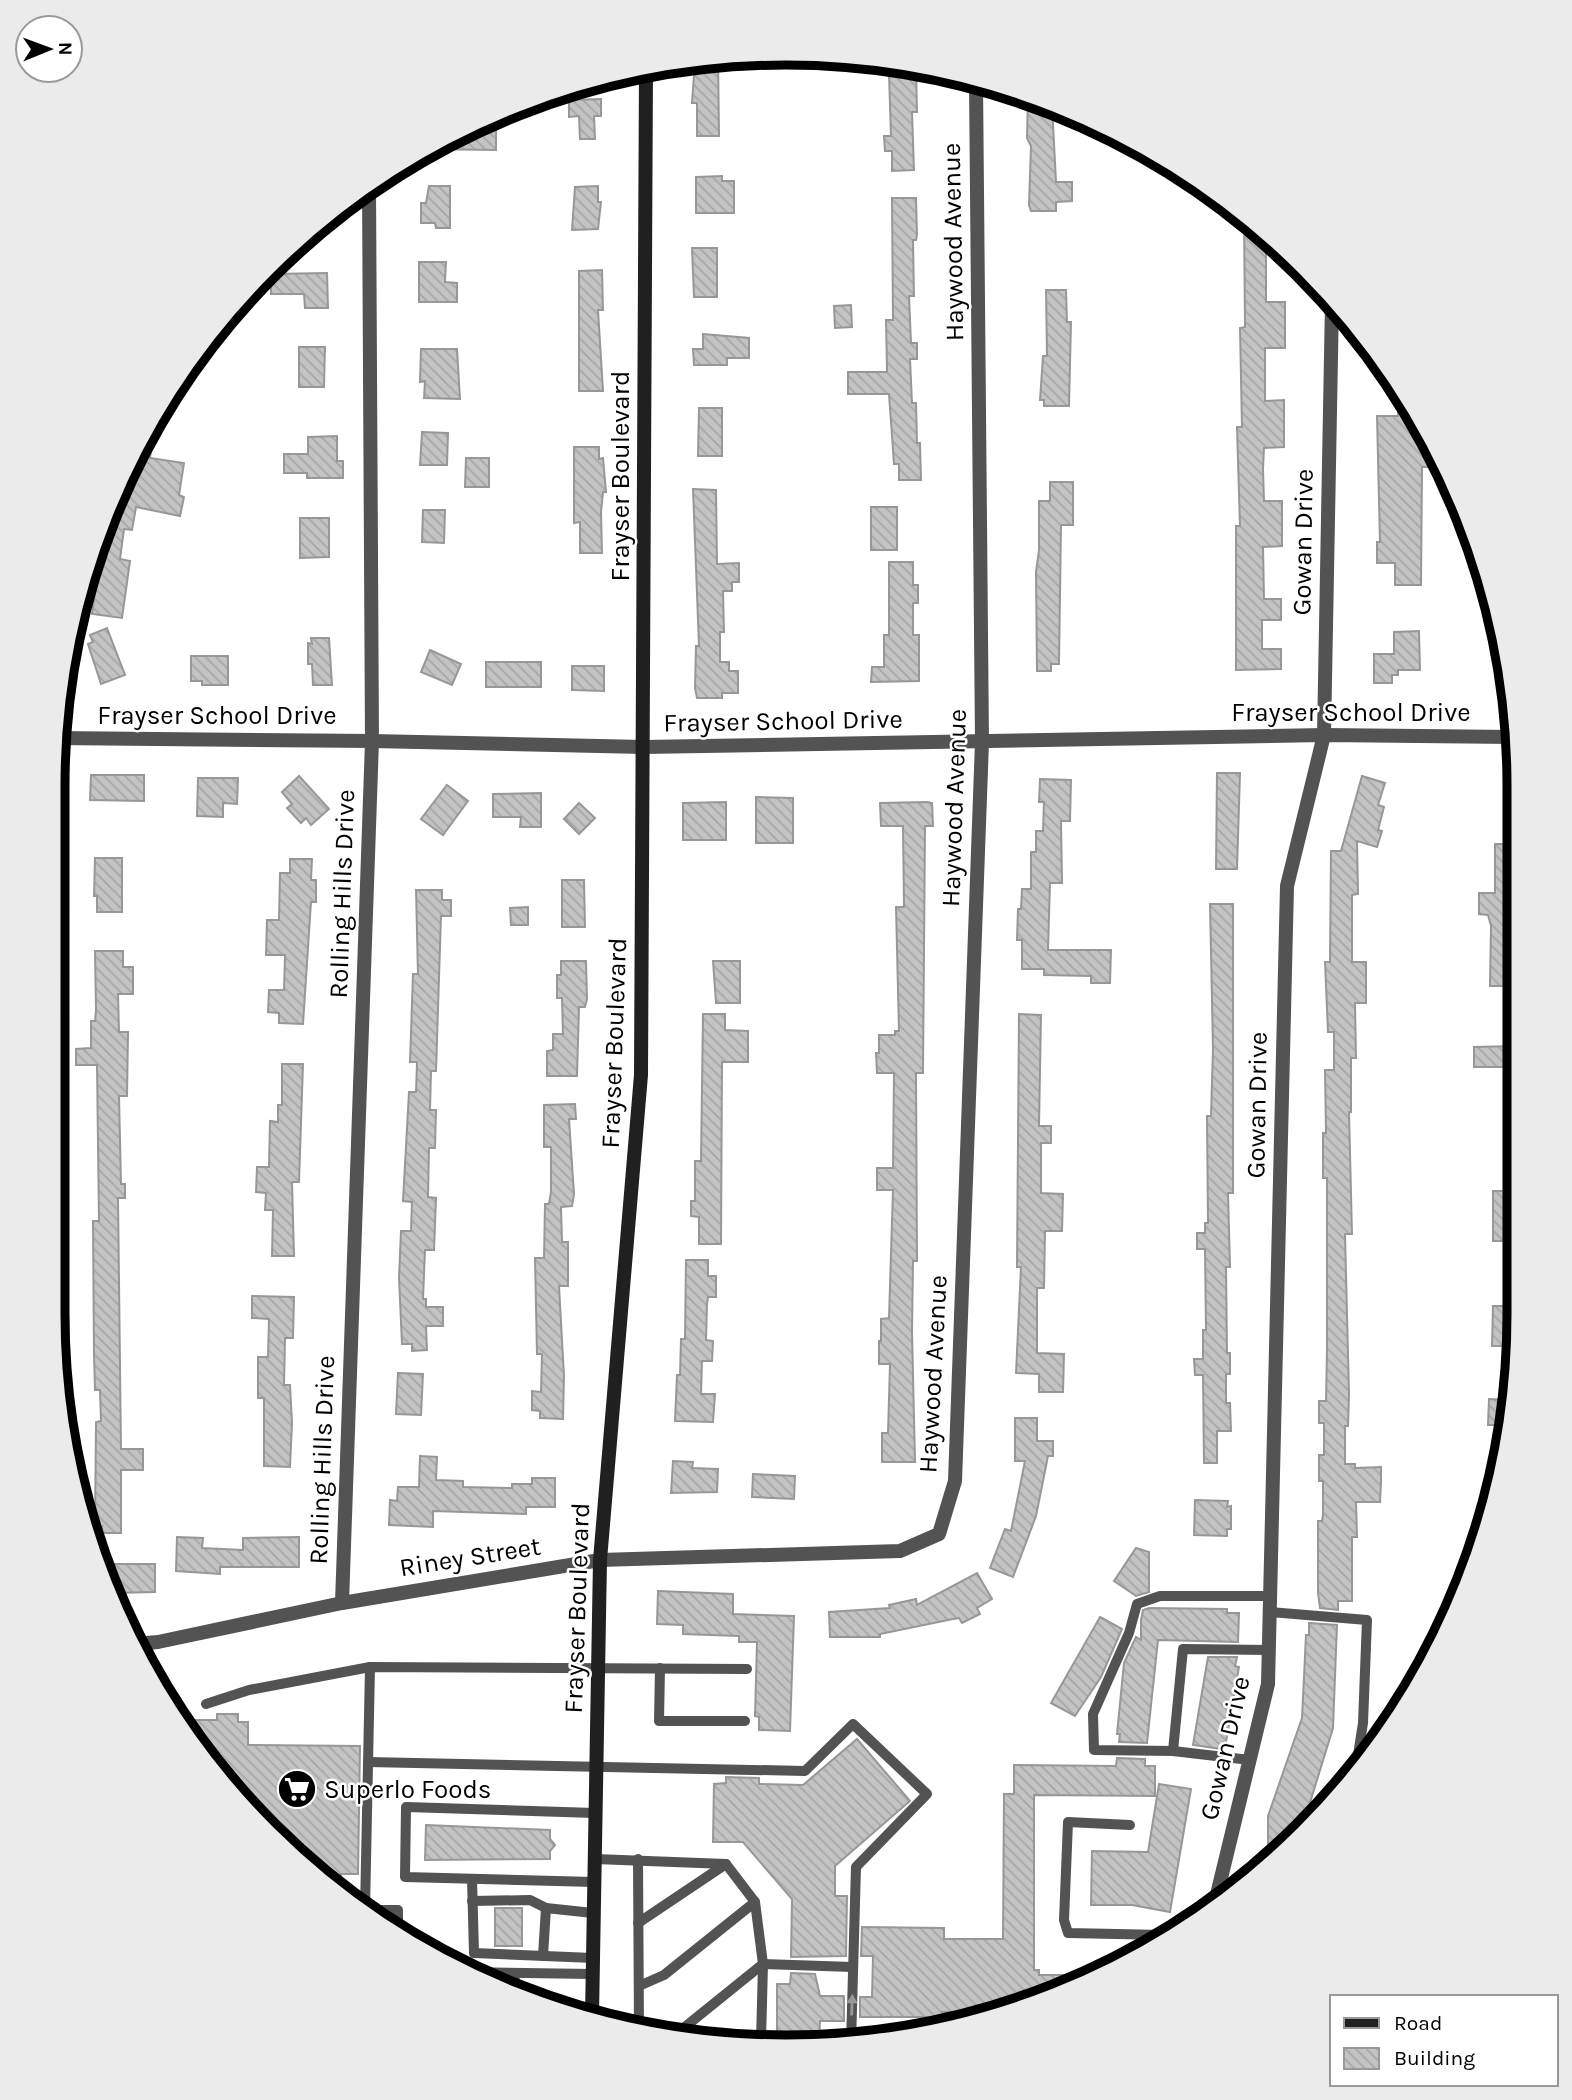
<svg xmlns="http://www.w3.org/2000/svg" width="1572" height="2100" font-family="Karla,sans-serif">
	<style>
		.building { fill: url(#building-back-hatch); stroke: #979797; stroke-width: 2 }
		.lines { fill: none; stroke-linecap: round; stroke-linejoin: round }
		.service { stroke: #535353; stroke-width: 10 }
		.minor { stroke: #535353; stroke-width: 14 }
		.secondary { stroke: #202020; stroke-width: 14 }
		.oneway { fill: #989898 }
		.labels { text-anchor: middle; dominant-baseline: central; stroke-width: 5; stroke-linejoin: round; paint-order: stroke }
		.street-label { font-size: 26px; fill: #000; stroke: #fff }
		.poi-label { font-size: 26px; fill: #000; stroke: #fff; text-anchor: start }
		.rim { fill: none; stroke: #000; stroke-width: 9 }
	</style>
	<defs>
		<pattern id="building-back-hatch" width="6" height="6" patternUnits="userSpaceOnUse" patternTransform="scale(1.75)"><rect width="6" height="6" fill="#c3c3c3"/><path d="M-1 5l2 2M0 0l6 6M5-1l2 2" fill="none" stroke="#a6a6a6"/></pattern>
	</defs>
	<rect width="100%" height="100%" fill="#fff"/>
	<!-- building -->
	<g class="building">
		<path d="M718 57 719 136H697V103H692L695 61Z"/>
		<path d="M893 65 916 67 917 112H912L914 170 892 171V151H885L884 136H891L889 74H893Z"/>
		<path d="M1028 94 1052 105 1056 182H1072V201L1056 202V211H1031L1029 205 1031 146 1027 138Z"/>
		<path d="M601 99V116H594L595 139H580L579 116 569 117V100Z"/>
		<path d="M458 130 496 131V150L428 149Z"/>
		<path d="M722 176V181H734V213H696V177Z"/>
		<path d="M429 186H450V228H436L435 223H421V203H426Z"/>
		<path d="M598 186V202H601L598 229 572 230 575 187Z"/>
		<path d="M892 198H916L917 235 916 240H913L914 296H909L911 343H917V359H910L912 403H916L917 443H920L921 480H899V464H894L889 394H848V372H887L886 320H893Z"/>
		<path d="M1244 216 1284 250H1266V302H1285V348H1265V401L1284 400V447L1264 448 1263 469 1264 501H1282V546L1263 547 1264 599H1281V620H1262V649H1281V669L1236 670V526H1240L1237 427H1242L1240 328 1245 327Z"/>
		<path d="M692 248H717V297H694Z"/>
		<path d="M419 262H446L445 282 457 283V302H419Z"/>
		<path d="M602 270 603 310H598L603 391H579V271Z"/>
		<path d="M327 273 328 308H305L304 294H271V274Z"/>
		<path d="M1046 290H1066L1067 322H1071L1069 406H1044V400H1040L1043 356H1047Z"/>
		<path d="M851 305 852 327 835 328 834 306Z"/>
		<path d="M703 334 749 338V358H727V365H694L693 349H703Z"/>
		<path d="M299 347H325L324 387H299Z"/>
		<path d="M421 349H457L460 399 424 398 425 381 420 382Z"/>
		<path d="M1398 392 1422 434V448H1430L1442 467H1422L1421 585H1395V563H1377V542H1380L1377 416H1398Z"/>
		<path d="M699 408H722V456H698Z"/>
		<path d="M156 413 150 458 184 463 179 495 184 497 180 516 136 507 132 530 124 529 120 559 130 561 122 618 92 614 103 535 101 534 128 462Z"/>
		<path d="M422 432 448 433 447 465H420Z"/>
		<path d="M337 436V461H343V478H307V473H284V454H308V437Z"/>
		<path d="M574 447H599V459L603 458 606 492H603L601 512 602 553H580V522L574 523Z"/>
		<path d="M466 458H489V487H465Z"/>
		<path d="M1050 482H1073V525H1061L1059 664H1051V671H1037L1036 572 1039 550V501H1050Z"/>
		<path d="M693 489 716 490 717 564 739 563V582H732V591H723L724 632H720V662H729V671H738V693H722V698H697L695 688 696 646H699Z"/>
		<rect x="871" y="507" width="26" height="43"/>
		<path d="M423 510H445L444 543 422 542Z"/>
		<path d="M300 518H329V557L300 558Z"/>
		<path d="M889 562H913V585H918V603H913V635H919V681L871 682 872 667H884V635H889Z"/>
		<path d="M107 628 125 675 101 684 88 644 93 642 90 635Z"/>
		<path d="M1419 631 1420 670H1398V675H1392V683H1374V654H1394V632Z"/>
		<path d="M311 638H329L332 685H313L312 664H308V643L312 644Z"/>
		<path d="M430 650 461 664 452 685 421 672Z"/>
		<path d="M191 656H228V685H202V681H191Z"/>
		<rect x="486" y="662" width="55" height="25"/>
		<path d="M572 666H604V691L572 690Z"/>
		<path d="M1217 773H1240L1237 869H1216Z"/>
		<path d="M91 775H144V801L90 800Z"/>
		<path d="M299 776 329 809 311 825 306 818 301 823 287 808 292 804 282 792Z"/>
		<path d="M1362 776 1385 783 1378 805 1384 807 1378 830 1382 831 1377 847 1357 841 1358 894 1352 895V962H1366V1003H1355L1356 1058H1351V1112H1349L1352 1234H1345L1349 1394 1348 1426H1345V1464H1355V1468L1381 1467V1482L1380 1502H1356L1357 1537H1352V1601H1338V1610L1320 1608 1318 1593V1521H1322L1323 1515V1481H1319V1455H1324V1423H1319V1401H1326L1327 1348V1178H1323V1133H1326L1325 1070H1334V1032H1328L1325 962H1330L1331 851H1341Z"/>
		<path d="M198 778H238L237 804 223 803V817L197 816Z"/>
		<path d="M1040 779 1071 780 1070 821H1061L1062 883H1050L1048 950H1111L1110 983H1091V976L1044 975V969H1022V940H1017L1018 909H1021L1022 889H1031V852H1036V831H1043L1044 802H1039Z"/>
		<path d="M447 785 468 801 443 835 421 819Z"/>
		<path d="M541 793V827H520L521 817H493V794Z"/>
		<path d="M756 797 793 798V843H756Z"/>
		<path d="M726 802V840H683V803Z"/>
		<path d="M927 802 932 803 933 826H925L923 1073H916L917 1261H913L912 1331 915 1462H882V1433H888L890 1364H879V1341H881V1319L889 1318 893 1190H877V1168H893L894 1073H877L876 1053H879V1035H895V1031H899L896 907H904L903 826H881L880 803Z"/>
		<path d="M579 803 595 818 579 834 564 819Z"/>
		<path d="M1495 844H1514L1515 986H1490L1491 926 1488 915 1479 914V893H1495Z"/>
		<path d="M95 858H122V912H97V896H94Z"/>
		<path d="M290 859H312L311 880H316V902H311L303 1024 279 1023V1013L268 1012 269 990H284L285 955H266L267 920H279L280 873H290Z"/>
		<path d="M562 880H584L585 927H562Z"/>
		<path d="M416 890H442V900H451V916H441L436 1071H431L430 1110H436L435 1148H429L428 1197 436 1198 434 1250H425L423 1299H426V1307H443V1326H426L427 1350 412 1351V1344H402L399 1278 401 1231H411L412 1202 403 1201 409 1092H416L417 1062H410L413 974H418Z"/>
		<path d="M1210 904H1233V1193H1228L1230 1267H1226L1227 1353H1230V1374H1226V1403H1230L1231 1431H1217V1463H1204L1203 1375H1195L1194 1359H1203V1330H1206L1205 1249H1197V1233H1205V1223H1208L1207 1116H1211L1213 1048Z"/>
		<path d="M528 907V925H511L510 908Z"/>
		<path d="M95 951H123V967H133V994H118L119 1032H128L127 1096H119L121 1184H125V1198H118L121 1449H143V1470H121V1533H101L102 1526H95L96 1422 101 1421 100 1390H95L94 1355 93 1221H99L97 1065H76V1049L91 1048V1021H95L96 1010Z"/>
		<path d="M561 961H586L587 999 585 1007H579L577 1076H547V1051L553 1050V1034H563L562 998H557V975H561Z"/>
		<path d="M713 961H740V1003H716Z"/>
		<path d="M703 1014H725V1030L748 1031V1062H722L721 1244H699V1217L691 1216V1201H695V1161H701Z"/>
		<path d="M1019 1014 1041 1015 1039 1126H1051V1143H1041V1193L1063 1194 1062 1231H1045L1044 1288H1037V1353L1064 1354 1063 1392H1039V1374L1016 1373 1021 1267H1017Z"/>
		<path d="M1514 1046V1067H1474V1047Z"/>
		<path d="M282 1064H303L299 1182H292L294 1256H272L273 1210H265L266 1193 256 1192 257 1167H269L270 1121 278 1122V1105H282Z"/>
		<path d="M575 1104 576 1119H569L574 1194 572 1206 561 1207 562 1242H568V1286H559L564 1376 563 1419 540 1418V1411L532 1410V1391L541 1392 542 1354H537L535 1258H544L545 1204H549L551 1192V1147H544V1105Z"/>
		<rect x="1493" y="1191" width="24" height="50"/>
		<path d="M686 1260H708V1276H716V1297H708L707 1304 706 1340 713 1341 712 1361H702L701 1394H715L713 1422 675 1421 677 1375H680L681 1339H685Z"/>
		<path d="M252 1296 294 1297 293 1338H285L284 1385H290L292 1423 290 1467 264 1466V1398H258V1357H268L269 1319 252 1318Z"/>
		<path d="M1493 1306H1516L1515 1346H1492Z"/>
		<path d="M398 1373 423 1374 421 1415 396 1414Z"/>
		<path d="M1489 1399 1510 1400 1505 1425H1488Z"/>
		<path d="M1015 1418H1037V1441H1053V1456H1048L1036 1516 1013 1577 990 1568 1005 1529 1011 1531 1025 1461H1015Z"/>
		<path d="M420 1456 437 1457 436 1480 463 1481V1487L512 1488V1484H532V1478H555V1507H526V1514L433 1511V1527L389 1525 390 1500 397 1501 398 1487H419Z"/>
		<path d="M673 1461 693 1462 692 1468 718 1469 717 1492 671 1493Z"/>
		<path d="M753 1474 795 1476 794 1499 752 1497Z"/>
		<path d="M1195 1500 1228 1501 1227 1507 1231 1506V1529H1227V1536L1194 1535Z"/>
		<path d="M177 1537 203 1538 202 1548 243 1550V1538L299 1537V1567H220V1574L176 1571Z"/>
		<path d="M1136 1548 1149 1552V1592L1136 1596 1114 1581Z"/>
		<path d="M103 1564H155V1592L114 1593Z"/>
		<path d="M977 1573 992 1599 977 1608 980 1614 962 1623 959 1618 953 1619 880 1634V1637H830L829 1612 890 1608 889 1605 916 1599 917 1605Z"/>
		<path d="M658 1591 733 1594V1614L794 1616 790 1731 759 1730V1717L755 1716 757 1642H739V1636L683 1634V1625L657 1624Z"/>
		<path d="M1149 1608 1227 1609V1613H1239L1238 1642 1158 1640 1147 1743 1119 1742 1120 1734H1117L1124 1663 1136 1637 1141 1640V1620L1143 1610Z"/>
		<path d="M1100 1617 1122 1629 1101 1677 1075 1716 1051 1703Z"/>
		<path d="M1309 1623 1337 1625 1333 1728 1301 1832 1281 1850H1268V1816L1302 1718 1306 1635H1309Z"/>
		<path d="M1208 1657H1237L1235 1666 1239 1667 1226 1742H1223L1222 1749 1193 1745Z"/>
		<path d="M217 1714H238V1722H248V1745L360 1746 358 1874H341V1897L268 1833 181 1720H217Z"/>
		<path d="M857 1739 910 1801 835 1866V1896H847L846 1956 791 1957 792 1899 743 1842H713L714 1784 726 1783V1777L759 1778V1784L803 1785Z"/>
		<path d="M1117 1758 1145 1759V1766H1155V1796L1034 1795V1970H1039V1975H1068V1991L997 2013 942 2012V2017H860V1997H872L873 1956H861L862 1927 944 1928V1939H1003L1004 1794H1014V1765L1116 1766Z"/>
		<path d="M1159 1784 1191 1789 1170 1912 1132 1905H1091L1092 1851 1148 1852Z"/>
		<path d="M426 1825 550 1830V1839L555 1845 550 1851V1859L425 1860Z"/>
		<rect x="495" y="1908" width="27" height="38"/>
		<path d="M791 1973 815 1974 820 1996H844V2021H820L819 2045 777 2042V1984H790Z"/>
	</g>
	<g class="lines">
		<!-- service -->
		<g class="service">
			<path d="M1269 1612 1367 1620 1363 1723 1355 1774"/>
			<path d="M1269 1650 1183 1649 1173 1751 1094 1750 1093 1714 1129 1633 1137 1604 1160 1596H1270"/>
			<path d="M660 1668 659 1721H745"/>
			<path d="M206 1704 249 1690 370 1667 747 1669"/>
			<path d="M1173 1751 1250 1760"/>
			<path d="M368 1762 805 1771 853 1724 927 1794 856 1867 851 2044"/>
			<path d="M1130 1825 1068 1822 1064 1920 1068 1933 1165 1935"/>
			<path d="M595 1859 726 1864 755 1902 763 1964 761 2041"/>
			<path d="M638 1859 639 2032"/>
			<path d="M472 1879 474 1953 593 1958"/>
			<path d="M594 1882 405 1877 406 1807 595 1813"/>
			<path d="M472 1901 530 1900 546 1908"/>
			<path d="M362 1910H398V1932"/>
			<path d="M365 1910 370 1667"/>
			<path d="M638 1923 726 1864"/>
			<path d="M543 1956 546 1908 593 1913"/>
			<path d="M462 1972 592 1974"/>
			<path d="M1090 1978 1099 1973"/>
			<path d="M639 1986 664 1975 755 1902"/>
			<path d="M514 1990 515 1973"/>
			<path d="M675 2035 763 1964 852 1967"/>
		</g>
		<!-- minor -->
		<g class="minor">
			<path d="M54 738 372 741 644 747 1324 735 1513 737"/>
			<path d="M342 1603 372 741 369 186"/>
			<path d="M135 1644 158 1642 342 1603 600 1560 900 1551 939 1534 955 1481 982 742 976 81"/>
			<path d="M1214 1907 1268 1684 1287 886 1324 735 1332 302"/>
		</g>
		<!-- secondary -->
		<path class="secondary" d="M592 2016 600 1560 641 1075 646 69"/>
	</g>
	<!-- one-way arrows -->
	<defs><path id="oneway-solid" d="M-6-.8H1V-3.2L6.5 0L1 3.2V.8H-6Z" transform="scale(1.75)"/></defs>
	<use class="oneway" href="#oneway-solid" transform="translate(852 2005) rotate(-88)"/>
	<!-- icons -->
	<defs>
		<g id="supermarket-disc" transform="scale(2.0125)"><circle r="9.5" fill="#000" stroke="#fff"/><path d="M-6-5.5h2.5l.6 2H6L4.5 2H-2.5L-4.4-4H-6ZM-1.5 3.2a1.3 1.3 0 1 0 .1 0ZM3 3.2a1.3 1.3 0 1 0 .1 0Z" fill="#fff"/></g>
	</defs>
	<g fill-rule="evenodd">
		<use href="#supermarket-disc" x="297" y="1789"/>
	</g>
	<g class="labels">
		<!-- street labels -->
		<g class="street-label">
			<text transform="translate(953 242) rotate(-91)">Haywood Avenue</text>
			<text transform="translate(620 476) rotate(-90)">Frayser Boulevard</text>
			<text transform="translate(1303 542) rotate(-89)">Gowan Drive</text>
			<text x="1351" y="712">Frayser School Drive</text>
			<text x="217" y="715">Frayser School Drive</text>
			<text transform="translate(783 721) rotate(-1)">Frayser School Drive</text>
			<text transform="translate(954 808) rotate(-88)">Haywood Avenue</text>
			<text transform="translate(342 894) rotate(-88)">Rolling Hills Drive</text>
			<text transform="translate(614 1043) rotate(-88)">Frayser Boulevard</text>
			<text transform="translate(1257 1105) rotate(-89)">Gowan Drive</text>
			<text transform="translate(933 1374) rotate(-87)">Haywood Avenue</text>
			<text transform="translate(322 1460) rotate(-88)">Rolling Hills Drive</text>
			<text transform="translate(470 1557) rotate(-9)">Riney Street</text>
			<text transform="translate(577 1608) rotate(-88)">Frayser Boulevard</text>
			<text transform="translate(1225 1748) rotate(-77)">Gowan Drive</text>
		</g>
		<!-- poi labels -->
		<g class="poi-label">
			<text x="324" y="1789">Superlo Foods</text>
		</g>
	</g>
	<!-- crop -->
	<path d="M0 0H1572V2100H0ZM786 65H786A721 721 0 0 1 1507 786V1314A721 721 0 0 1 786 2035H786A721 721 0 0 1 65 1314V786A721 721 0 0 1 786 65Z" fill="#ebebeb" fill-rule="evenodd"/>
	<path class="rim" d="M786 65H786A721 721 0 0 1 1507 786V1314A721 721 0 0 1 786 2035H786A721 721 0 0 1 65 1314V786A721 721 0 0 1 786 65Z"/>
	<!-- legend -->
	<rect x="1330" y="1995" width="228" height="91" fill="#ffffff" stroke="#999999" stroke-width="2"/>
	<rect x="1344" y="2018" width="35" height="10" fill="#202020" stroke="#999999" stroke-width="2"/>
	<text x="1394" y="2030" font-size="21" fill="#000000">Road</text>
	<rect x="1344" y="2048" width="35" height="21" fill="url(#building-back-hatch)" stroke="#999999" stroke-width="2"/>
	<text x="1394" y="2065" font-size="21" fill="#000000">Building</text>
	<!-- north arrow -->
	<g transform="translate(49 49) rotate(89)"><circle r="33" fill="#ffffff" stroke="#999999" stroke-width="2"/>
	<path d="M0-5L12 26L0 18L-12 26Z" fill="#000000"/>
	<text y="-10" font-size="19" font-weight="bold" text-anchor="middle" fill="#000000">N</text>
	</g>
</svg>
